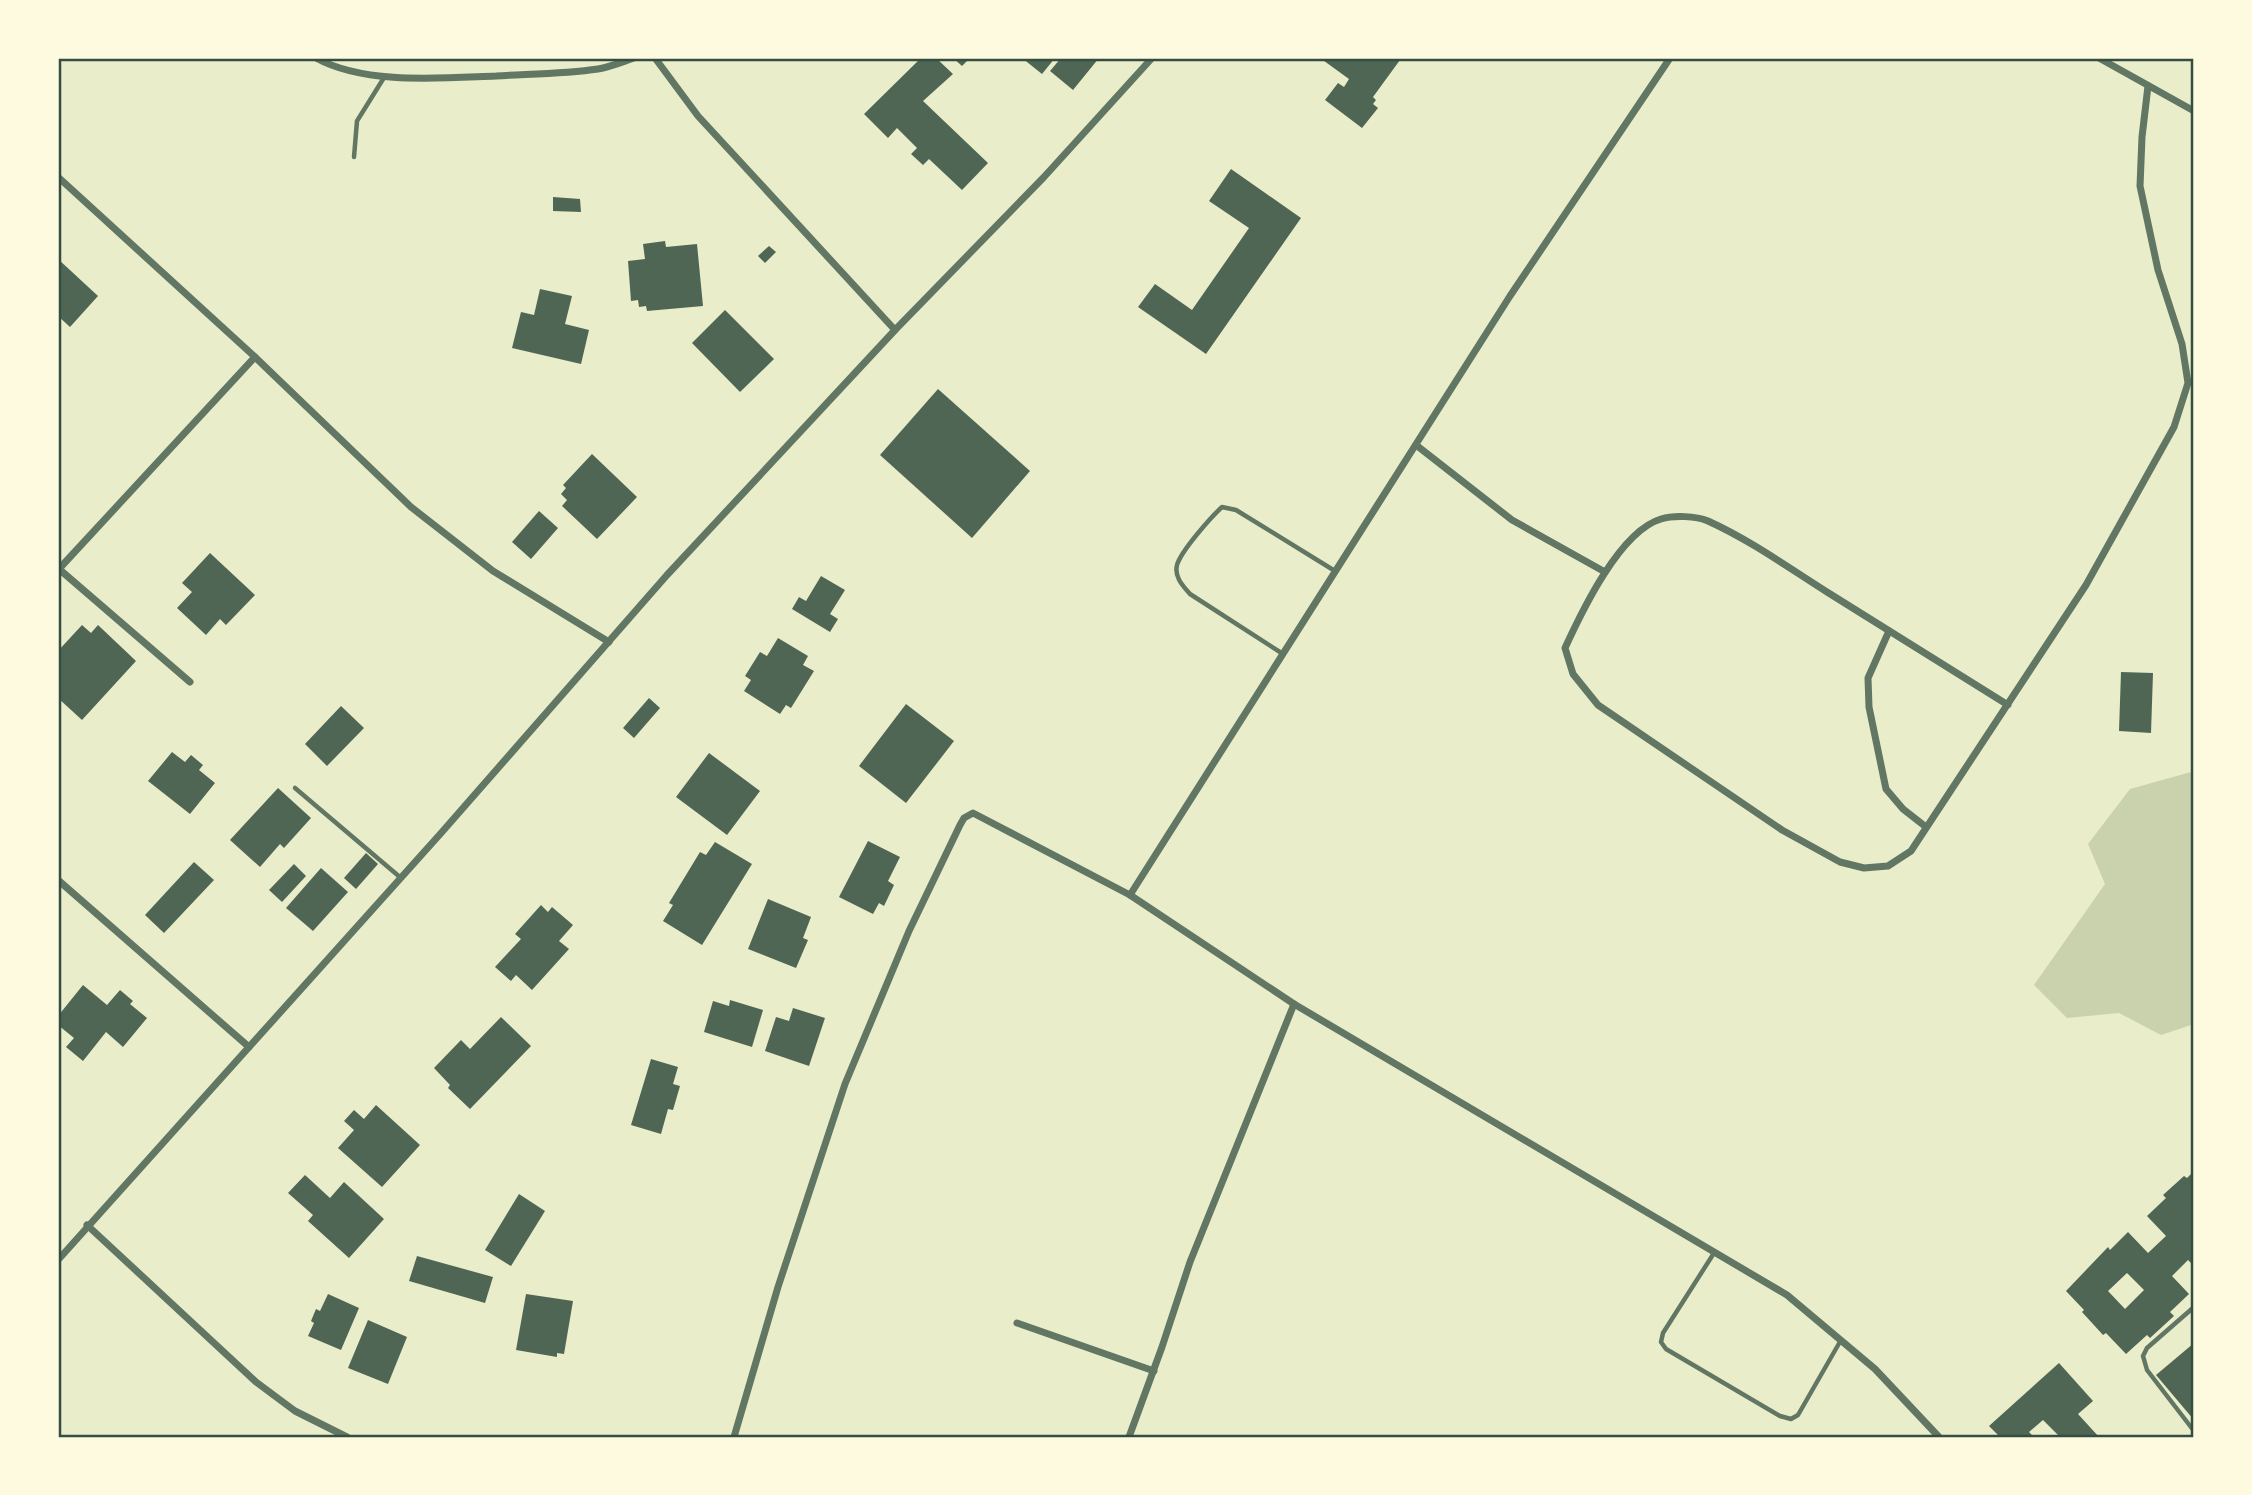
<svg xmlns="http://www.w3.org/2000/svg" width="2252" height="1495" font-family="'PT Sans Narrow',sans-serif">
	<style>
		.green { fill: #cad2ad }
		.building { fill: #4f6655; fill-rule: evenodd }
		.lines { fill: none; stroke-linecap: round; stroke-linejoin: round }
		.service { stroke: #617663; stroke-width: 4.5 }
		.minor { stroke: #617663; stroke-width: 7 }
		.neatline { fill: none; stroke: #344e41; stroke-width: 2.5 }
	</style>
	<rect width="100%" height="100%" fill="#e9edc9"/>
	<!-- green -->
	<path class="green" d="M2191 772 2194 777V1024L2161 1035 2119 1013 2067 1018 2034 985 2105 884 2088 844 2130 789Z"/>
	<!-- building -->
	<g class="building">
		<path d="M921 58H936L953 74 923 101 988 163 962 190 929 159 923 165 911 154 917 148 897 128 888 138 864 114Z"/>
		<path d="M953 58H970L962 66Z"/>
		<path d="M1022 58H1055L1042 74Z"/>
		<path d="M1061 58H1099L1073 90 1050 71Z"/>
		<path d="M1320 58H1397L1400 60 1373 97 1376 100 1373 104 1378 108 1362 128 1325 100 1338 83 1344 87 1349 79Z"/>
		<path d="M1231 169 1301 218 1206 354 1138 307 1155 284 1192 310 1249 228 1209 201Z"/>
		<path d="M553 197 580 199 581 212 553 211Z"/>
		<path d="M60 225 61 241H58V226Z"/>
		<path d="M665 241 666 247 697 244 703 306 647 311 646 306 639 307 638 300 631 301 628 261 645 259 643 244Z"/>
		<path d="M769 246 776 252 765 263 758 256Z"/>
		<path d="M58 259 98 296 70 327 58 316Z"/>
		<path d="M540 289 572 296 565 324 589 330 581 364 512 348 521 312 534 315Z"/>
		<path d="M725 310 774 359 740 392 692 343Z"/>
		<path d="M938 389 1030 471 972 538 880 455Z"/>
		<path d="M592 454 637 497 597 539 562 506 567 500 561 494 566 488 563 485Z"/>
		<path d="M539 511 558 528 531 559 512 542Z"/>
		<path d="M210 553 255 595 226 625 220 619 206 635 177 608 192 592 182 583Z"/>
		<path d="M821 576 845 590 830 614 838 619 830 632 792 609 799 597 806 601Z"/>
		<path d="M82 625 91 633 98 625 136 661 82 720 58 698V651Z"/>
		<path d="M778 638 808 656 803 665 814 671 791 708 786 705 780 714 744 691 751 680 745 676 760 652 767 656Z"/>
		<path d="M2121 672 2153 673 2151 733 2119 731Z"/>
		<path d="M649 698 660 708 634 738 623 728Z"/>
		<path d="M906 704 954 741 906 803 859 766Z"/>
		<path d="M341 706 364 728 327 766 305 744Z"/>
		<path d="M172 752 185 762 191 755 203 765 199 770 215 783 190 814 148 781Z"/>
		<path d="M709 753 760 791 727 835 676 797Z"/>
		<path d="M278 788 311 818 284 848 280 844 260 867 230 840Z"/>
		<path d="M868 841 900 857 888 881 894 885 884 906 879 903 873 914 839 897Z"/>
		<path d="M715 842 752 864 702 945 663 921 673 905 669 903 700 852 706 855Z"/>
		<path d="M366 853 378 864 356 889 344 878Z"/>
		<path d="M194 862 214 880 164 933 145 915Z"/>
		<path d="M294 864 306 876 282 902 269 890Z"/>
		<path d="M321 868 348 892 313 931 286 908Z"/>
		<path d="M768 899 811 917 803 938 808 940 796 968 748 949Z"/>
		<path d="M541 905 548 912 552 907 573 925 559 941 569 949 532 990 516 975 511 981 495 967 521 939 515 934Z"/>
		<path d="M83 985 107 1005 120 990 133 1001 130 1004 147 1018 123 1047 106 1032 83 1061 66 1047 74 1038 58 1025V1016Z"/>
		<path d="M730 1000 763 1010 752 1047 704 1032 713 1001 729 1006Z"/>
		<path d="M793 1008 825 1018 809 1066 765 1051 776 1017 789 1021Z"/>
		<path d="M501 1017 531 1046 470 1109 448 1088 450 1085 434 1068 461 1040 470 1049Z"/>
		<path d="M651 1059 678 1067 673 1084 680 1086 673 1110 668 1109 661 1134 631 1125Z"/>
		<path d="M376 1105 420 1145 382 1187 338 1148 354 1130 344 1121 354 1110 364 1119Z"/>
		<path d="M2194 1171V1266L2188 1260 2172 1276 2189 1294 2170 1312 2174 1316 2150 1338 2147 1335 2126 1354 2106 1333 2103 1335 2082 1312 2084 1310 2066 1291 2108 1247 2110 1250 2128 1232 2148 1253 2166 1236 2147 1216 2166 1198 2163 1195 2184 1176 2187 1178ZM2127 1273 2144 1290 2125 1309 2108 1291Z"/>
		<path d="M305 1175 330 1198 344 1182 384 1219 349 1258 308 1221 313 1215 288 1193Z"/>
		<path d="M519 1194 545 1211 511 1266 485 1250Z"/>
		<path d="M417 1256 493 1277 485 1303 409 1281Z"/>
		<path d="M328 1294 359 1308 341 1350 308 1336 314 1323 311 1321 316 1309 320 1311Z"/>
		<path d="M526 1294 573 1301 564 1354 557 1353V1357L516 1350Z"/>
		<path d="M368 1320 407 1337 388 1384 348 1368Z"/>
		<path d="M2194 1343V1420L2156 1375Z"/>
		<path d="M2059 1363 2093 1401 2078 1414 2099 1437H2060L2043 1420 2029 1432 2034 1437H2000L1989 1426Z"/>
	</g>
	<g class="lines">
		<!-- service -->
		<g class="service">
			<path d="M354 157 357 121 385 76"/>
			<path d="M1283 654 1190 594C1183 586 1174 577 1177 565 1181 551 1211 517 1222 507L1236 510 1335 571"/>
			<path d="M295 788 401 878"/>
			<path d="M1714 1253 1663 1333 1661 1342 1666 1349 1780 1416 1791 1419 1798 1415 1841 1340"/>
			<path d="M2194 1307 2147 1348 2143 1356 2147 1370 2194 1431"/>
		</g>
		<!-- minor -->
		<g class="minor">
			<path d="M316 58C365 85 441 78 496 76 529 74 564 74 598 69 610 67 622 62 634 58"/>
			<path d="M655 58 698 116 895 330"/>
			<path d="M2099 58 2194 111"/>
			<path d="M58 177 255 357 411 507 493 571 609 642"/>
			<path d="M1416 445 1512 520 1605 572"/>
			<path d="M59 569 190 682"/>
			<path d="M58 570 255 357"/>
			<path d="M1889 631 1868 678 1869 707 1886 789 1903 809 1926 827"/>
			<path d="M2008 705C1948 668 1888 630 1827 592 1789 568 1750 540 1708 521 1696 516 1674 515 1661 519 1620 531 1582 611 1565 648L1573 674 1598 705 1782 830 1840 862 1864 868 1888 866 1911 851 2086 585 2174 427 2188 383 2182 344 2158 270 2140 186 2142 137 2148 86"/>
			<path d="M58 880 249 1047"/>
			<path d="M1130 895 1510 296 1670 58"/>
			<path d="M87 1225 256 1382 295 1411 347 1437"/>
			<path d="M58 1260 442 832 667 575 895 330 1044 177 1152 58"/>
			<path d="M1017 1323 1154 1371"/>
			<path d="M734 1437 778 1287 845 1084 909 931 960 825 964 818 973 813 1130 895 1294 1004 1787 1295 1875 1369 1939 1437"/>
			<path d="M1129 1437 1162 1347 1190 1262 1294 1004"/>
		</g>
	</g>
	<!-- border -->
	<rect width="2252" height="1495" fill="none" stroke="#fefae0" stroke-width="119"/>
	<rect x="60" y="60" width="2132" height="1376" class="neatline"/>
</svg>
